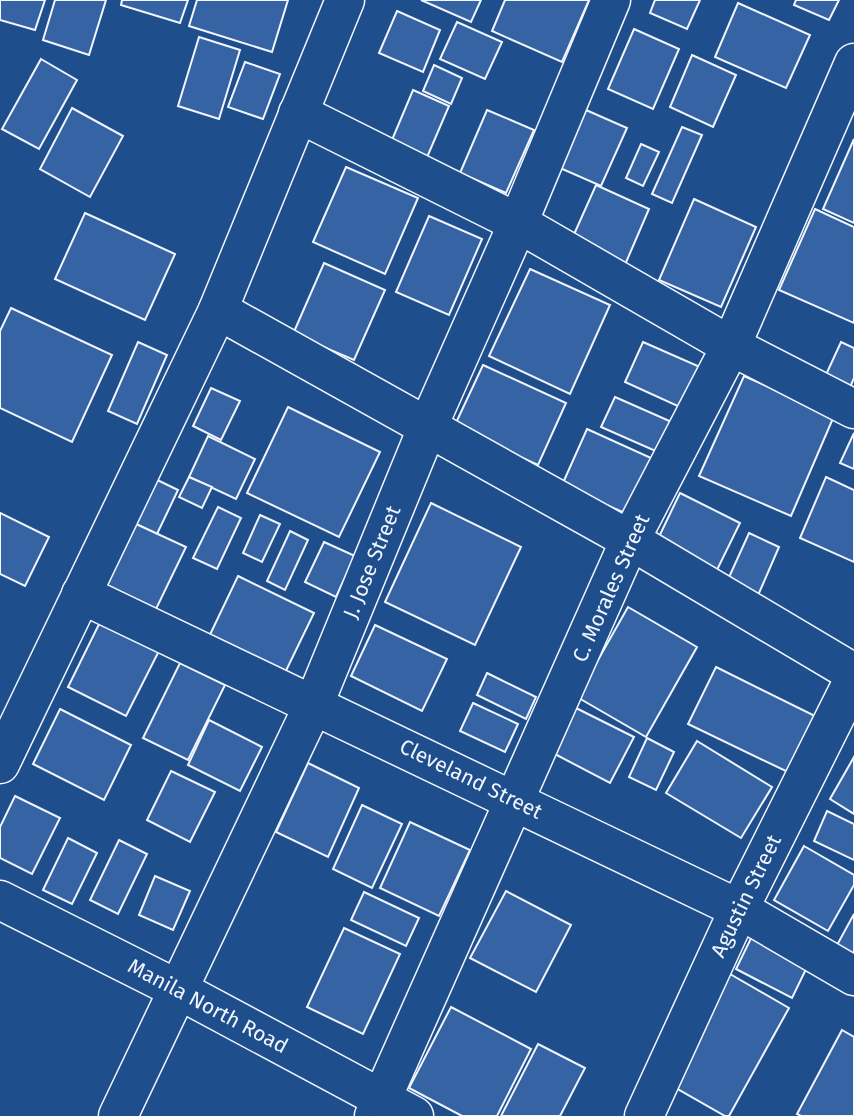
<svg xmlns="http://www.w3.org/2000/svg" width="854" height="1116" font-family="'Fira Sans',sans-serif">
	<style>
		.building { fill: #3563a3; stroke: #f2f6ff; stroke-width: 2 }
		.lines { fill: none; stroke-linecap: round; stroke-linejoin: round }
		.minor-casing { stroke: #f2f6ff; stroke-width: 41 }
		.major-casing { stroke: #f2f6ff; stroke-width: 41 }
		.highway-casing { stroke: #f2f6ff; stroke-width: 41 }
		.minor { stroke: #1f4e8c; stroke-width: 38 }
		.major { stroke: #1f4e8c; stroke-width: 38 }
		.highway { stroke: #1f4e8c; stroke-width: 38 }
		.labels { text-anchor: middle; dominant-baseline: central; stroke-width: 5; stroke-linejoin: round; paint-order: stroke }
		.street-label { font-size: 21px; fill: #f2f6ff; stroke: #1f4e8c }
	</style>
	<rect width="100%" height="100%" fill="#1f4e8c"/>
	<!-- building -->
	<g class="building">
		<path d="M0 0H45L35 30 0 20Z"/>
		<path d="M55 0H106L89 55 43 40Z"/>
		<path d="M122 0H188L180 23 121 5Z"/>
		<path d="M197 0H288L272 52 189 26Z"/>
		<path d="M421 0H481L471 22Z"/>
		<path d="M505 0H589L562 62 492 31Z"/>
		<path d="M655 0H700L687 29 650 13Z"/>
		<path d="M796 0H839L829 20 794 5Z"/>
		<path d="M738 3 810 35 786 88 715 57Z"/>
		<path d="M397 11 440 30 423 72 379 53Z"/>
		<path d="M457 22 502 42 485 79 440 59Z"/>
		<path d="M634 29 679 49 653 109 608 89Z"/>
		<path d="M199 37 240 50 219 119 178 106Z"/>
		<path d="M692 55 736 75 713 127 670 107Z"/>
		<path d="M41 59 77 80 39 149 2 129Z"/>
		<path d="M245 62 280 74 263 119 228 107Z"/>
		<path d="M434 65 462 78 451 104 423 91Z"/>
		<path d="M413 90 449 106 425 162 389 147Z"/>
		<path d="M72 108 123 136 90 197 40 169Z"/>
		<path d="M487 110 534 130 506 193 460 173Z"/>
		<path d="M586 110 627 128 601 186 560 168Z"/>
		<path d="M682 127 702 135 672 203 652 194Z"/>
		<path d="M854 139V223L823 209Z"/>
		<path d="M641 144 659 152 643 186 626 178Z"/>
		<path d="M346 167 418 198 385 274 313 242Z"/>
		<path d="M596 185 649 209 621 274 567 250Z"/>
		<path d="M694 199 756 227 721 307 659 280Z"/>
		<path d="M815 209 854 227V323L779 290Z"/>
		<path d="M85 213 175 254 145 320 55 279Z"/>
		<path d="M429 216 482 239 449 315 396 292Z"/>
		<path d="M324 263 385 290 354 360 293 334Z"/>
		<path d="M530 269 610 305 570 394 489 356Z"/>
		<path d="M11 308 112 355 72 442 0 408V331Z"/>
		<path d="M138 342 167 355 137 424 108 411Z"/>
		<path d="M643 342 700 367 682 408 625 382Z"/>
		<path d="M841 342 854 348V378L849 390 824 379Z"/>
		<path d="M483 365 566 403 538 465 454 427Z"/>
		<path d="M744 376 834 416 791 516 699 476Z"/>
		<path d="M211 388 240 401 221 440 193 426Z"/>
		<path d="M615 397 674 423 660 453 601 427Z"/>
		<path d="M288 407 380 452 339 537 247 493Z"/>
		<path d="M587 429 651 458 627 514 562 485Z"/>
		<path d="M854 433V469L840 463Z"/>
		<path d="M208 436 255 459 236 499 189 477Z"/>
		<path d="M145 474 178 490 157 534 123 518Z"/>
		<path d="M189 477 212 487 202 508 179 497Z"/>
		<path d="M826 477 854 490V562L800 538Z"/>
		<path d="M680 493 740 523 715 574 655 545Z"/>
		<path d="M431 503 521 547 475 645 385 602Z"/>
		<path d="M218 507 241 518 217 569 193 558Z"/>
		<path d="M0 513 49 537 25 586 0 574Z"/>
		<path d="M260 515 280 524 262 562 243 553Z"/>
		<path d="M123 518 186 547 156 609 94 579Z"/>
		<path d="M290 531 308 540 285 590 267 581Z"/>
		<path d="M749 533 779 547 756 600 725 586Z"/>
		<path d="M324 542 355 556 336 597 305 582Z"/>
		<path d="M238 576 314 613 281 681 205 645Z"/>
		<path d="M628 607 697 647 646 737 577 697Z"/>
		<path d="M103 616 162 645 126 716 68 687Z"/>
		<path d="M375 625 447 659 422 711 351 676Z"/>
		<path d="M180 663 225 685 188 760 143 738Z"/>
		<path d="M716 667 819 718 792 774 688 724Z"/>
		<path d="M487 673 536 697 526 719 477 695Z"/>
		<path d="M473 703 518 724 505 752 460 731Z"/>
		<path d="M574 707 634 737 610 783 551 752Z"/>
		<path d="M60 709 131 745 104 800 33 764Z"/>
		<path d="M209 720 262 747 240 791 188 765Z"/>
		<path d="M647 738 674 752 656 790 629 777Z"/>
		<path d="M697 741 772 787 741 838 666 793Z"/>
		<path d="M854 757V814L830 799Z"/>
		<path d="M308 763 359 788 328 857 276 832Z"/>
		<path d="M171 771 215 792 190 842 147 820Z"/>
		<path d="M15 796 60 818 32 874 0 858V827Z"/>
		<path d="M362 805 402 824 372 888 333 869Z"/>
		<path d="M827 811 854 824V860L814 841Z"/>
		<path d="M410 822 470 850 439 916 380 888Z"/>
		<path d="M68 838 97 853 72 904 43 890Z"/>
		<path d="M119 840 147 854 118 914 90 900Z"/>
		<path d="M804 846 854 875V885L828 931 774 900Z"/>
		<path d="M155 876 190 891 173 930 139 915Z"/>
		<path d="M506 891 571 925 536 992 470 958Z"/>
		<path d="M364 892 419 918 406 946 351 920Z"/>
		<path d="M854 914V969L831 956Z"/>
		<path d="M344 928 400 954 363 1034 307 1007Z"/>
		<path d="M755 930 811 959 792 998 736 969Z"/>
		<path d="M730 974 789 1008 729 1116H725L669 1084Z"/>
		<path d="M451 1007 531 1049 497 1116H462L409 1088Z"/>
		<path d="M842 1030 854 1037V1116H801L797 1114Z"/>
		<path d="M538 1044 585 1068 560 1116H501Z"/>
	</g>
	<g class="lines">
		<!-- minor casing -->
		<g class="minor-casing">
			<g id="minor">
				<path d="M298 113 518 223 731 346 854 409"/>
				<path d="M218 310 630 540 854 673"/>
				<path d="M81 594 739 909 854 976"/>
				<path d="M118 1116 314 704 428 426 518 223 611 0"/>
				<path d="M374 1116 630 540 731 346 854 63"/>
				<path d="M644 1116 739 909 854 679"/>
			</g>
		</g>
		<!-- major casing -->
		<g class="major-casing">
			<path id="major" d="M0 764 218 310 345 0"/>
		</g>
		<!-- highway casing -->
		<g class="highway-casing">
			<path id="highway" d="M0 900 177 989 414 1116"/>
		</g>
		<!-- minor -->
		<use href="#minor" class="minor"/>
		<!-- major -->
		<use href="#major" class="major"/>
		<!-- highway -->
		<use href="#highway" class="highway"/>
	</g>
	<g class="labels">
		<!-- street labels -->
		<g class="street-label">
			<text transform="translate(372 562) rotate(-68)">J. Jose Street</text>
			<text transform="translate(611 588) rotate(-66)">C. Morales Street</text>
			<text transform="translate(471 779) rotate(26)">Cleveland Street</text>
			<text transform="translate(746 896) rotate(-64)">Agustin Street</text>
			<text transform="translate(208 1006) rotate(28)">Manila North Road</text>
		</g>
	</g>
</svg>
